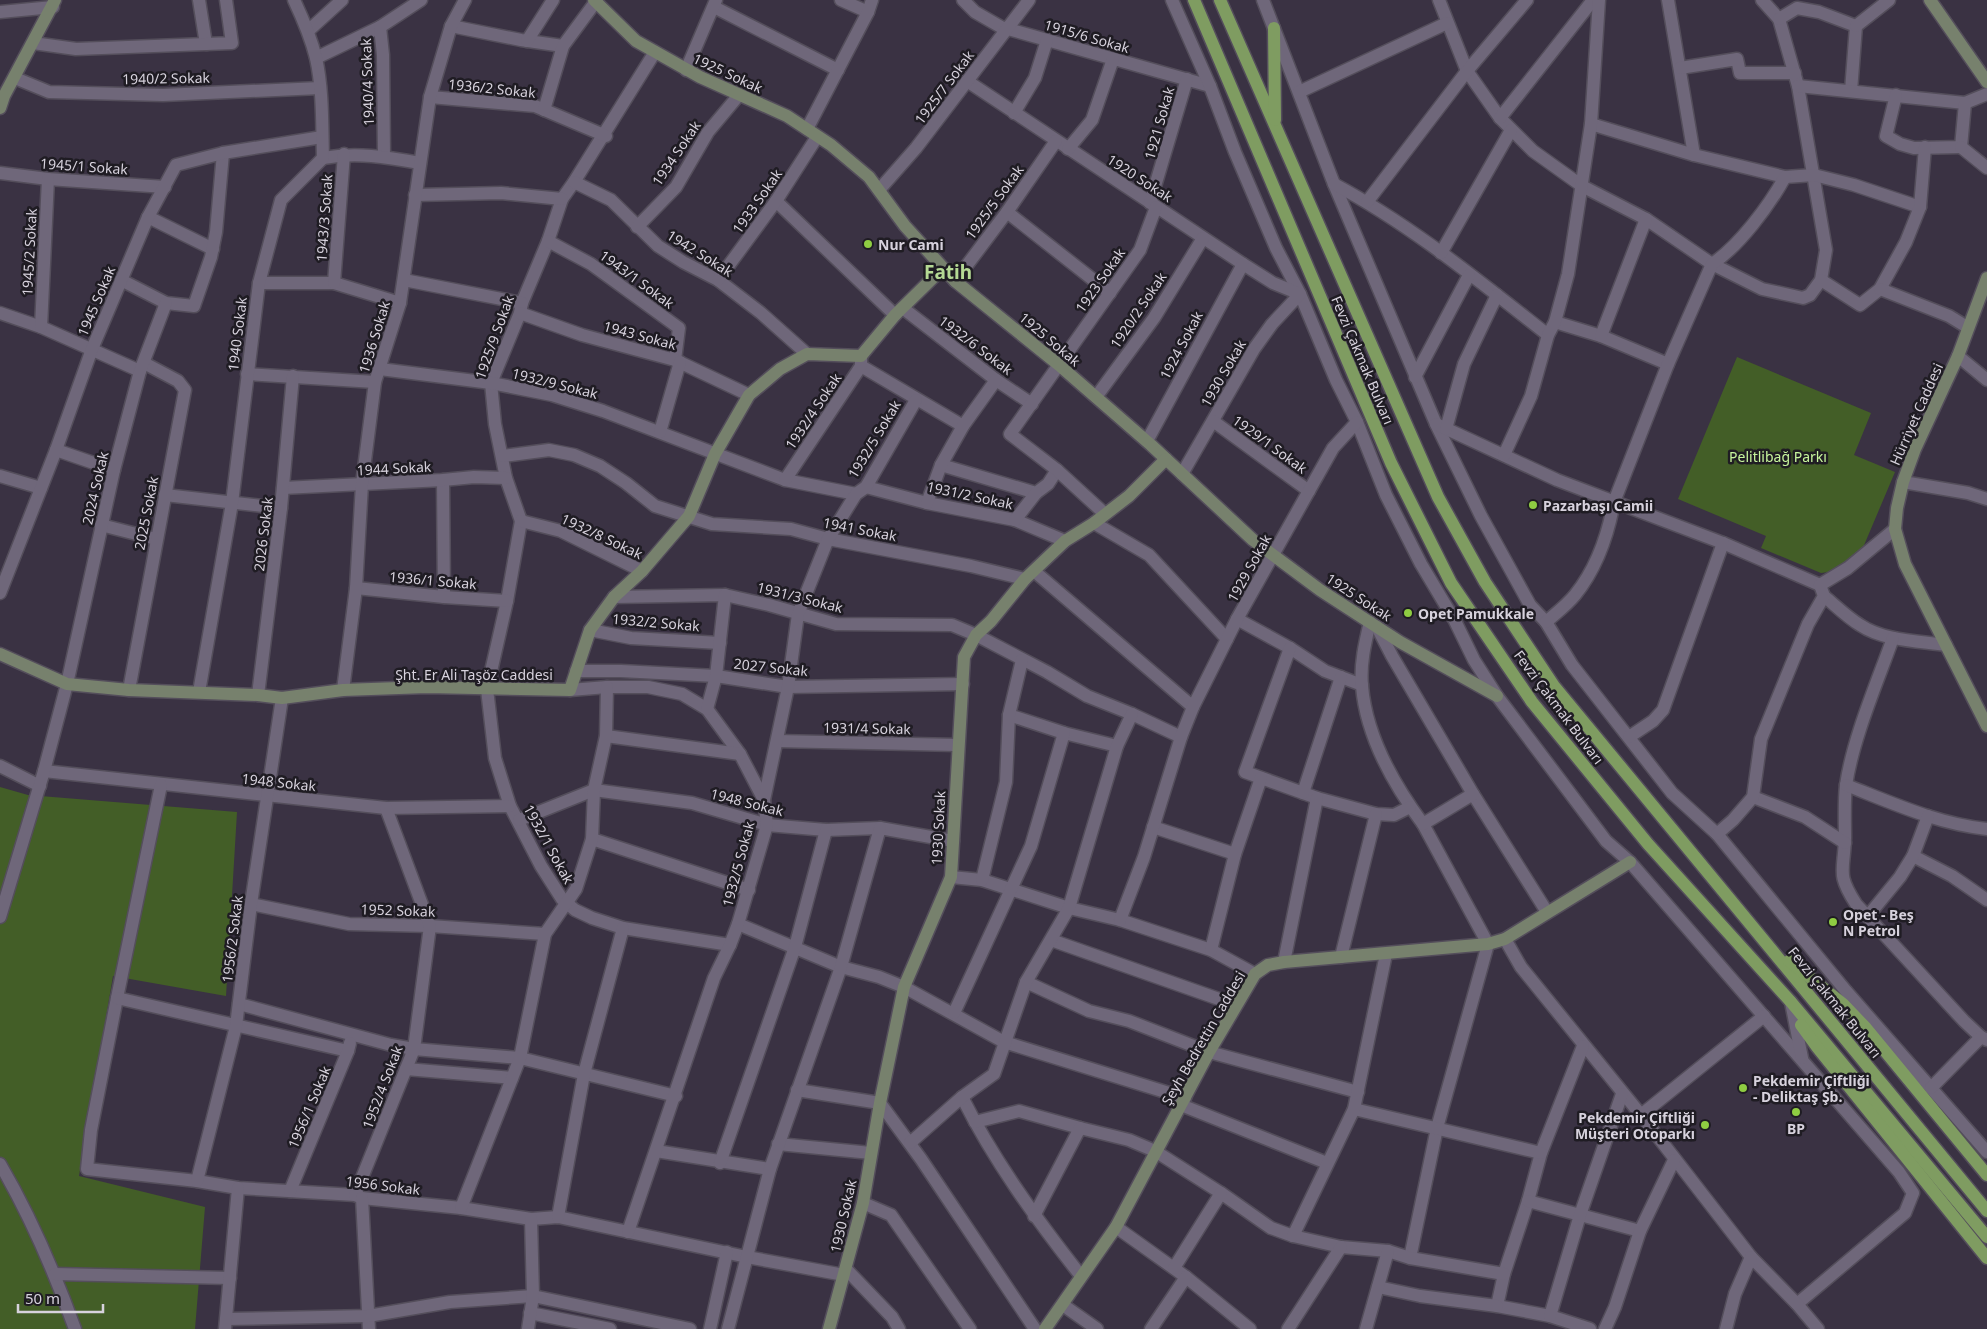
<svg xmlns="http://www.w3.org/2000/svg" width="1987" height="1329" font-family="'Noto Sans',sans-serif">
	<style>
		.green { fill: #435e27 }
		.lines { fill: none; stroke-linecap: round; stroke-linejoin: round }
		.street-casing { stroke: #544e5b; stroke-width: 15 }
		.secondary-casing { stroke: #544e5b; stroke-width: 15 }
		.primary-casing { stroke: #544e5b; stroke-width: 15 }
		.street { stroke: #6f677a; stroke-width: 12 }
		.secondary { stroke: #77816d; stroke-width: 12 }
		.primary { stroke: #7f9c61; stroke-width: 12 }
		.poi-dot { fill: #8fcd42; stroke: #1f1c23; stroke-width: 2 }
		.labels { text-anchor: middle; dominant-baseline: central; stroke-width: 5; stroke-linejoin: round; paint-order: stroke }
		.street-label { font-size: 14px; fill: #d7d2dd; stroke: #1f1c23 }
		.poi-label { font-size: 14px; font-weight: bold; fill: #d7d2dd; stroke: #1f1c23; text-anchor: start }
		.park-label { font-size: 14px; fill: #c8f69d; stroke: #1f1c23 }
		.district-label { font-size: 19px; font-weight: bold; fill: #b5d994; stroke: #1f1c23 }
	</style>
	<rect width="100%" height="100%" fill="#3a3243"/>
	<!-- green -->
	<g class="green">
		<path d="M1737 357 1871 413 1854 455 1895 472 1862 550 1836 571 1821 573 1761 548 1766 536 1678 499Z"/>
		<path d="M0 787 28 795 237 812 226 996 113 976 79 1176 205 1207 195 1329H0Z"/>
	</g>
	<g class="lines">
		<!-- street casing -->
		<g class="street-casing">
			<g id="street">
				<path d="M199 0 206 44"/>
				<path d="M841 0 868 12"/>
				<path d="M963 0 975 12 1001 27 1210 86"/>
				<path d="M1172 0 1210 86 1235 152 1276 248 1300 294 1336 380 1357 422 1386 495 1421 564 1455 621 1474 660 1497 696 1606 841 1630 862 1899 1172 1913 1193 1905 1213 1797 1304"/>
				<path d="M1263 0 1334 184 1436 424 1481 516 1530 605 1546 622 1572 665 1672 793 1717 834 1846 991 1987 1152"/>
				<path d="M1439 0 1467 71 1500 118 1533 151 1582 186 1646 219 1712 264 1762 289 1803 298 1810 295 1821 280 1826 250 1798 86 1779 19 1762 0"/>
				<path d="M1668 0 1694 155"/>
				<path d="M714 7 838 70"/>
				<path d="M0 12 53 7"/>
				<path d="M1779 19 1797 8 1819 12 1856 26 1851 91"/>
				<path d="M451 26 521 40 563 46"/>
				<path d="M1856 26 1889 0"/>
				<path d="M308 31 342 0"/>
				<path d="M527 41 553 0"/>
				<path d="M33 43 76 49 232 43 226 0"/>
				<path d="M655 52 574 182 562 199 548 241 522 303 520 313 491 383 495 424 506 478 521 521 507 601 487 689 495 758 510 806 541 866 562 899 575 910 592 918 623 928 730 945"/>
				<path d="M316 58 380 27"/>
				<path d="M1680 68 1737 59 1740 73H1795"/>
				<path d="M686 70 716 0"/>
				<path d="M15 78 49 92 163 95 320 88"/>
				<path d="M967 81 1243 264 1273 283 1300 294 1272 324 1254 349 1182 474"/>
				<path d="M1798 86 1965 103 1987 94"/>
				<path d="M1299 92 1447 23"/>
				<path d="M1896 95 1886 136 1900 144 1914 148 1961 147 1965 103"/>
				<path d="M430 97 535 106 606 136"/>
				<path d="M544 110 563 46 597 0"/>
				<path d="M1014 113 1035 78 1047 40"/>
				<path d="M1500 118 1593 0"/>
				<path d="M1591 124 1694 155 1785 177 1814 175 1854 185 1920 207"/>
				<path d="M807 129 868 12 872 0"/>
				<path d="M1961 147 1987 168"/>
				<path d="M1068 149 1092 120 1113 59"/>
				<path d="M384 156 383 55 380 27 421 0"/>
				<path d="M323 158C356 152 387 157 420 163"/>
				<path d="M0 173 48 179 165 187"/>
				<path d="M574 182 611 200 658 246 683 262 718 280 761 313 807 354"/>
				<path d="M1334 184C1411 225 1479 281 1548 335"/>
				<path d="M879 190 916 148 1029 0"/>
				<path d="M415 195 501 193 562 199"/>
				<path d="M776 201 895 315"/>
				<path d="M1367 202 1467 71 1527 0"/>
				<path d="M1150 203 1187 79"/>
				<path d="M1007 212 1110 293"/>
				<path d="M148 217 213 249"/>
				<path d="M637 227 676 187 708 132 739 95"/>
				<path d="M548 241 591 264 679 328 675 360"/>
				<path d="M1441 253 1511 130"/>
				<path d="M121 280 166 303 194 306 211 257 216 232 223 153"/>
				<path d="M404 280 522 303"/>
				<path d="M718 280 776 201 817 137"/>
				<path d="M1821 280 1860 305 1880 289 1906 242 1920 207 1925 147"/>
				<path d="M955 281 1007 212 1056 141"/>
				<path d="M259 283H334L400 303"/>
				<path d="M334 283 344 154"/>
				<path d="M1880 289 1949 316 1967 327"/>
				<path d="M904 309 996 380 1032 404"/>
				<path d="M0 313 41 327 140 371"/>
				<path d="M520 313 582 335 675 360 749 395"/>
				<path d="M1555 322 1601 336 1668 364"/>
				<path d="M41 327 48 179"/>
				<path d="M1601 336 1646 219"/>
				<path d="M1958 356 1987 380"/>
				<path d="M861 366 963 426"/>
				<path d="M380 369 491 383 552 395 603 411 785 480 856 494"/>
				<path d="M247 374 375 382"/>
				<path d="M1415 377 1469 275"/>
				<path d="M1096 397 1154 318 1203 238"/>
				<path d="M1213 421 1309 491"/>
				<path d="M1436 424 1557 480 1723 543 1820 585"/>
				<path d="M1446 429 1464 364 1497 295"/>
				<path d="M660 432 680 362"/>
				<path d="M1147 441 1243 264"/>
				<path d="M56 450 114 470"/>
				<path d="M1504 455 1531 396 1548 335 1555 322 1568 274 1591 124 1599 0"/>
				<path d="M503 456 549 450 574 455 600 466 626 483 655 506 712 524 791 529 828 539 971 566 1025 579"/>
				<path d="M941 465 1036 493 1048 484 1057 470"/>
				<path d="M0 476 41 488"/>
				<path d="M443 480 444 597"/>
				<path d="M785 480 861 366V356"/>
				<path d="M1903 482 1968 493 1987 499"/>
				<path d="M866 487 927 503 1015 520 1065 541"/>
				<path d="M283 488 443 480 474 477 506 478"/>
				<path d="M165 495 281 508"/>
				<path d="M927 503 941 465 963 426 996 380"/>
				<path d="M1105 514 1057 470 1010 434 1140 250 1156 207"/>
				<path d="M1015 520 1036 493"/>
				<path d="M521 521 561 531 642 571"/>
				<path d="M1094 523 1149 555 1227 639"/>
				<path d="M101 525 156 539"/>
				<path d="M1034 571 1193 707"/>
				<path d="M356 588 444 597 507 601"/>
				<path d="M0 593 56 450 92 349 148 217 176 165 223 153 322 137"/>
				<path d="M1824 596C1836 606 1847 617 1860 625 1884 641 1918 641 1946 645"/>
				<path d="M614 597 725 595 769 605 836 624 952 625 976 635 1047 672 1087 696 1132 714 1181 737"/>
				<path d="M1237 619 1290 648 1325 671 1362 685"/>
				<path d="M1370 622C1365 643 1360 664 1362 686 1366 735 1394 785 1423 824L1488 944 1437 1128 1410 1258"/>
				<path d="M1546 622C1555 614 1567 605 1575 595 1596 569 1608 535 1614 502L1668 364 1712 264C1739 246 1769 206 1785 177"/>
				<path d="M1377 627 1392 656 1473 794 1547 912"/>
				<path d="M590 630 631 638 720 643"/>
				<path d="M1893 638C1877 683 1853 738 1846 785 1844 802 1845 821 1845 838 1844 872 1836 873 1856 904L1964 1021 1981 1037 1987 1040"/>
				<path d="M1290 648 1245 772 1317 798 1376 814 1394 815 1410 807"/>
				<path d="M576 671H621L716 676 788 687 963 684"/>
				<path d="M129 690 185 390 178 381 144 363"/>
				<path d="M343 690 356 588 362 484 375 382 400 303 430 97 451 26 465 0"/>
				<path d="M570 690 607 687H648L682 694 707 709 740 754 764 800"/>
				<path d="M199 692 232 503 259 283 281 200 323 158C322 125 323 90 316 58 311 38 303 19 294 0"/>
				<path d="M258 695 281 508 293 376"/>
				<path d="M707 709 716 676 725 595"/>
				<path d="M1009 715 1064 733 1117 746"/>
				<path d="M606 736 740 754"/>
				<path d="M1629 737 1653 721 1663 710 1723 543"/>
				<path d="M777 741 957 745"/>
				<path d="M0 766 40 786"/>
				<path d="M44 771 386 808 510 806"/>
				<path d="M161 785 117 998 91 1130 87 1169 197 1181 238 1188 355 1195 362 1198 461 1208 531 1219 558 1217 747 1257 844 1275"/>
				<path d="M1846 785C1892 803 1938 824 1987 829"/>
				<path d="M1303 793 1341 677"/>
				<path d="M1753 797 1805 817 1845 843"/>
				<path d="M519 820 594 790 692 803 767 825 826 830 880 828 953 841"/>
				<path d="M1423 824 1473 794"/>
				<path d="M1153 827 1235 854"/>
				<path d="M1717 834 1733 820 1753 797 1761 739 1808 624 1824 596 1820 585 1848 568 1895 529"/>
				<path d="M592 839 749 890"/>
				<path d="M1913 856 1952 876 1987 900"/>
				<path d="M951 877 982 880 1069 908 1120 920 1211 950 1255 974"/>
				<path d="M982 880 1006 782 1009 715 1022 660"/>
				<path d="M251 904 349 924 430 926 545 934"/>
				<path d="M1868 916 1900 877 1913 856 1928 816"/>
				<path d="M0 917 44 771 67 684 114 470 140 371 166 303"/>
				<path d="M1120 920 1144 857 1181 737 1193 707 1237 619 1333 448 1357 422"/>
				<path d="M738 924 841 967 879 977 904 987 1004 1042 1185 1098"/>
				<path d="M1505 939 1521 967 1641 1115 1751 1257 1797 1304 1818 1329"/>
				<path d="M1051 940 1236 1005"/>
				<path d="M1211 950 1235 854 1261 778"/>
				<path d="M1341 957 1376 814"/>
				<path d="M1284 962 1317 798"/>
				<path d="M1026 982 1089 1011 1129 1021 1209 1052 1358 1092"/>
				<path d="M117 998 348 1051"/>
				<path d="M1791 1002 1802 1058"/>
				<path d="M239 1004 391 1045 414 1049 520 1058 676 1096"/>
				<path d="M954 1013 1031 846 1064 733"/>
				<path d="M1583 1046 1541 1153 1528 1201 1504 1274 1497 1306 1550 1316 1590 1329"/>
				<path d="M406 1069 512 1078"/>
				<path d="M1931 1088 1981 1037"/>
				<path d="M797 1090 880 1103 921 1159 1035 1329"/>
				<path d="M962 1097C994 1161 1037 1220 1081 1276"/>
				<path d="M1181 1105 1327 1163"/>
				<path d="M1354 1109 1541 1153"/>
				<path d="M1641 1115 1764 1016"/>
				<path d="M975 1122 1019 1111 1080 1128 1129 1140 1155 1151 1221 1193 1271 1228 1293 1236 1341 1247 1388 1251 1410 1258 1504 1274"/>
				<path d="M910 1143 962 1097 994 1074 1026 982 1069 908 1117 746 1132 714"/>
				<path d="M778 1144 871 1153"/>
				<path d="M656 1151 770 1169"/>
				<path d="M720 1163 795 947 826 830"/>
				<path d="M0 1164C31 1217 54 1271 75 1329"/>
				<path d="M197 1181 236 1026 251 904 282 698"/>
				<path d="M290 1191 348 1051 350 1043"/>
				<path d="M355 1195 414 1049 430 926 386 808"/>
				<path d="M362 1198 369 1329"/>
				<path d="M1528 1201 1640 1231"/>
				<path d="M863 1203 891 1215 970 1329"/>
				<path d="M461 1208 520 1058 545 934 576 889 592 839 594 790 606 736 607 687"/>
				<path d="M1034 1216 1080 1128"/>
				<path d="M558 1217 584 1074 623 928"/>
				<path d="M1116 1227 1186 1277 1250 1329"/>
				<path d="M628 1232 714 978 730 945 738 924 767 825 764 800 788 687 798 614 828 539 856 494 866 487 916 400"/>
				<path d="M1293 1236 1354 1109 1386 954"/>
				<path d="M1174 1268 1221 1193"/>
				<path d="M846 1269 892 1317 899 1329"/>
				<path d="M55 1274 230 1278"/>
				<path d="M1378 1287 1420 1296 1497 1306"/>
				<path d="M1063 1305 1097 1329"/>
				<path d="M530 1313 610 1329"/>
				<path d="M1550 1316 1580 1215 1622 1094"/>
				<path d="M227 1319 368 1316 450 1302 533 1296 690 1329"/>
				<path d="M225 1329 238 1188"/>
				<path d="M528 1329 533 1296 531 1219"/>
				<path d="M710 1329 727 1252"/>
				<path d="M728 1329 770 1169 841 967 880 828"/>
				<path d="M1151 1329 1186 1277"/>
				<path d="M1288 1329 1341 1247"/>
				<path d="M1366 1329 1388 1251"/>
				<path d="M1605 1329 1615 1307 1640 1231 1674 1160"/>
				<path d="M1726 1329 1735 1294 1751 1257"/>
			</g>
		</g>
		<!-- secondary casing -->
		<g class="secondary-casing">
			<g id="secondary">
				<path d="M594 0 636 41 700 77 787 116 831 145 869 177 905 226 955 281 1059 365 1151 445 1253 540 1320 590 1400 642 1497 696"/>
				<path d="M1930 0 1987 82"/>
				<path d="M0 108 4 96 55 0"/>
				<path d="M1987 278 1958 356 1915 449 1903 482 1897 508 1895 529 1905 564 1987 726"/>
				<path d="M0 654 67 684 129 690 258 695 282 698 343 690 427 687 570 690 590 630 614 597 642 571 689 516 715 454 749 395 780 369 807 354 861 356 895 315 943 268"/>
				<path d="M829 1329 863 1203 880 1103 904 987 951 877 964 657 976 635 991 621 1025 579 1065 541 1094 523 1129 496 1166 459"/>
				<path d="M1045 1329 1116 1227 1209 1052 1255 974 1268 965 1284 962 1488 944 1505 939 1630 862"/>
			</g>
		</g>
		<!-- primary casing -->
		<g class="primary-casing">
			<g id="primary">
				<path d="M1194 0 1391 463 1451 583 1532 702 1648 844 1791 1002 1987 1237"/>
				<path d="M1220 0 1438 497 1485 582 1554 686 1987 1211"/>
				<path d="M1274 28 1275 120"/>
				<path d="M1789 961 1843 1004 1866 1028 1987 1175"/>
				<path d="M1801 1025 1817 1047 1987 1258"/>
			</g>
		</g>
		<!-- street -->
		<use href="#street" class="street"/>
		<!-- secondary -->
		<use href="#secondary" class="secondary"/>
		<!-- primary -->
		<use href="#primary" class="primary"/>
	</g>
	<!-- markers -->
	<g class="poi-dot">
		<circle cx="868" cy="244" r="5"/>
		<circle cx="1533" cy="505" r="5"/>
		<circle cx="1408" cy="613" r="5"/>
		<circle cx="1833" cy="922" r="5"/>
		<circle cx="1743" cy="1088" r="5"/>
		<circle cx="1796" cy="1112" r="5"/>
		<circle cx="1705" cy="1125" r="5"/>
	</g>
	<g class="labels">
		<!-- street labels -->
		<g class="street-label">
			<text transform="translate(1087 36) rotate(16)">1915/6 Sokak</text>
			<text transform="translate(728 73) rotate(25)">1925 Sokak</text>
			<text transform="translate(166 78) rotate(-1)">1940/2 Sokak</text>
			<text transform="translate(367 82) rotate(-92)">1940/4 Sokak</text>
			<text transform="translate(944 87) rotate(-53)">1925/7 Sokak</text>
			<text transform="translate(492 88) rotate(6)">1936/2 Sokak</text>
			<text transform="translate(1159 123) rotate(-74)">1921 Sokak</text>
			<text transform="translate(676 153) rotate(-56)">1934 Sokak</text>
			<text transform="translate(84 166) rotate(4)">1945/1 Sokak</text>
			<text transform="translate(1140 178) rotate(33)">1920 Sokak</text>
			<text transform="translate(757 201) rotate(-55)">1933 Sokak</text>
			<text transform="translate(994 202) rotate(-54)">1925/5 Sokak</text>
			<text transform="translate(324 218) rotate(-86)">1943/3 Sokak</text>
			<text transform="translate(29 252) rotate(-87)">1945/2 Sokak</text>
			<text transform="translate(700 253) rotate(32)">1942 Sokak</text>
			<text transform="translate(637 279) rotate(36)">1943/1 Sokak</text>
			<text transform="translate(1100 280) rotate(-55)">1923 Sokak</text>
			<text transform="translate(96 301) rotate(-67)">1945 Sokak</text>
			<text transform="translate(1138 310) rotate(-56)">1920/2 Sokak</text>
			<text transform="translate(237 334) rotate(-83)">1940 Sokak</text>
			<text transform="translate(640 335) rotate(15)">1943 Sokak</text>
			<text transform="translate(374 337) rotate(-73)">1936 Sokak</text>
			<text transform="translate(494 337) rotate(-70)">1925/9 Sokak</text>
			<text transform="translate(1050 339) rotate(40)">1925 Sokak</text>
			<text transform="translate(976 345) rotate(37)">1932/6 Sokak</text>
			<text transform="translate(1181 345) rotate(-62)">1924 Sokak</text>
			<text transform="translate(1363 360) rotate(67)">Fevzi Çakmak Bulvarı</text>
			<text transform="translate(1223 373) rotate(-60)">1930 Sokak</text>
			<text transform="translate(555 383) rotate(14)">1932/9 Sokak</text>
			<text transform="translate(813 411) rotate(-56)">1932/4 Sokak</text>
			<text transform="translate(1916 414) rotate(-66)">Hürriyet Caddesi</text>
			<text transform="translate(874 439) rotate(-59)">1932/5 Sokak</text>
			<text transform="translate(1270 444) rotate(36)">1929/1 Sokak</text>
			<text transform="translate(394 468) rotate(-3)">1944 Sokak</text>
			<text transform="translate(95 488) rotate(-77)">2024 Sokak</text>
			<text transform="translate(970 495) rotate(12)">1931/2 Sokak</text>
			<text transform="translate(146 513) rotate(-79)">2025 Sokak</text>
			<text transform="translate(860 529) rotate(11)">1941 Sokak</text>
			<text transform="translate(263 534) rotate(-83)">2026 Sokak</text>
			<text transform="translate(602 536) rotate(25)">1932/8 Sokak</text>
			<text transform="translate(1249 568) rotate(-61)">1929 Sokak</text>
			<text transform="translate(433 580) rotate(5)">1936/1 Sokak</text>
			<text transform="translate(800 597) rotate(14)">1931/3 Sokak</text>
			<text transform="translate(1359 597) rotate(33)">1925 Sokak</text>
			<text transform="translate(656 622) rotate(5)">1932/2 Sokak</text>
			<text transform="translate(771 667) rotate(6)">2027 Sokak</text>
			<text x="474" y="674">Şht. Er Ali Taşöz Caddesi</text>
			<text transform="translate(1559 707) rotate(53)">Fevzi Çakmak Bulvarı</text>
			<text transform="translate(867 728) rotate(1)">1931/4 Sokak</text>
			<text transform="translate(279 782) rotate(6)">1948 Sokak</text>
			<text transform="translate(747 802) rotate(14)">1948 Sokak</text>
			<text transform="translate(938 828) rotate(-87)">1930 Sokak</text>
			<text transform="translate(549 844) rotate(61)">1932/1 Sokak</text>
			<text transform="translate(738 864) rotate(-75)">1932/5 Sokak</text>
			<text transform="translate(398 910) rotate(2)">1952 Sokak</text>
			<text transform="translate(232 939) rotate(-83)">1956/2 Sokak</text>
			<text transform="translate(1835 1002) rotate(51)">Fevzi Çakmak Bulvarı</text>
			<text transform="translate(1203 1038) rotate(-60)">Şeyh Bedrettin Caddesi</text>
			<text transform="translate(382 1087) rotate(-69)">1952/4 Sokak</text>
			<text transform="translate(309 1107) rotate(-67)">1956/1 Sokak</text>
			<text transform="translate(383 1185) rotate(7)">1956 Sokak</text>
			<text transform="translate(843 1216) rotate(-77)">1930 Sokak</text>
		</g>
		<!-- poi labels -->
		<g class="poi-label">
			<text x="878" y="244">Nur Cami</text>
			<text x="1543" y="505">Pazarbaşı Camii</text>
			<text x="1418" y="613">Opet Pamukkale</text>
			<text x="1843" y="914">Opet - Beş<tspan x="1843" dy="16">N Petrol</tspan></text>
			<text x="1753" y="1080">Pekdemir Çiftliği<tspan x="1753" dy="16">- Deliktaş Şb.</tspan></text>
			<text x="1695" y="1117" text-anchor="end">Pekdemir Çiftliği<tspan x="1695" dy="16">Müşteri Otoparkı</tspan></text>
			<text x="1796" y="1128" text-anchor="middle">BP</text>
		</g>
		<!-- park labels -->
		<g class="park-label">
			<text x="1778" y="456">Pelitlibağ Parkı</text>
		</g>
		<!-- district labels -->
		<g class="district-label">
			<text x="948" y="272">Fatih</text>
		</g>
	</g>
	<!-- scale -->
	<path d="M18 1304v8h85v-8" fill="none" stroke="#d7d2dd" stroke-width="2.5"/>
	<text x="25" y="1304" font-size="15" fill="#d7d2dd" stroke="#1f1c23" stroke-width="4" paint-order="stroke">50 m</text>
</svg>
